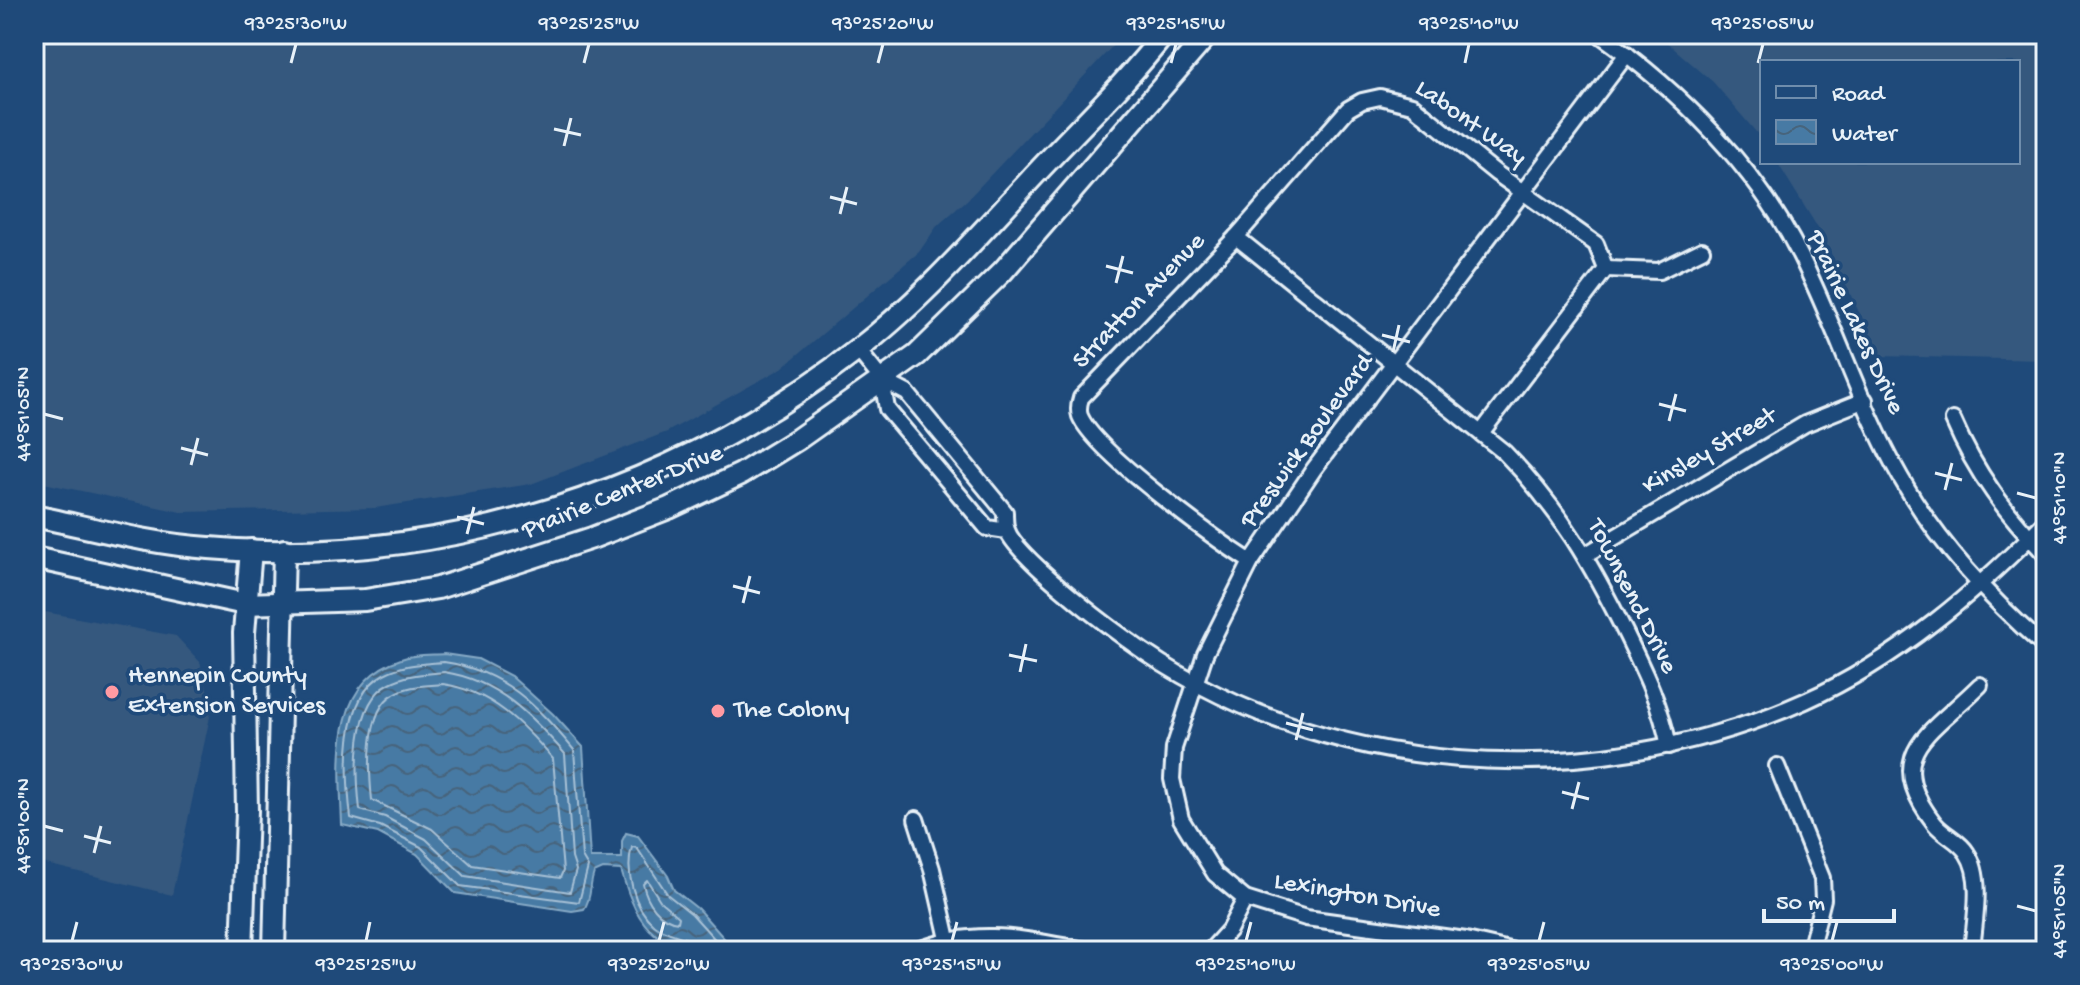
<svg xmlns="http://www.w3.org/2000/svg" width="2080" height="985" font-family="'Gochi Hand',sans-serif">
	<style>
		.built { fill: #35587e }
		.water { fill: url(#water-waves); stroke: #87aac6; stroke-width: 2 }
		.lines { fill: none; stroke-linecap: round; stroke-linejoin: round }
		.shore { stroke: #a8c1d6; stroke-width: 2 }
		.street-casing { stroke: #e8f1f8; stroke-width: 20 }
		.secondary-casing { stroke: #e8f1f8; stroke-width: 26 }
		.street { stroke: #1f4a7a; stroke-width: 14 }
		.secondary { stroke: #1f4a7a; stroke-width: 20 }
		.ticks { fill: none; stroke: #e8f1f8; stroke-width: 3 }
		.poi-dot { fill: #ff9aa2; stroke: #1f4a7a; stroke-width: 3 }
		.labels { text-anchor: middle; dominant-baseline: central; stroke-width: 7; stroke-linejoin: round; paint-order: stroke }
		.street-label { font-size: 26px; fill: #e8f1f8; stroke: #1f4a7a }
		.poi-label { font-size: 26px; fill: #e8f1f8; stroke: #1f4a7a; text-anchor: start }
		.neatline { fill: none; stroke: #e8f1f8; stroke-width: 3 }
		.ticks-label { font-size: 20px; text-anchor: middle; fill: #e8f1f8 }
	</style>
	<defs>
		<pattern id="water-waves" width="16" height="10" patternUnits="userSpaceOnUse" patternTransform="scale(2)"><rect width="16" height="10" fill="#477aa4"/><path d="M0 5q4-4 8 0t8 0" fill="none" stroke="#47647c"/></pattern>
	</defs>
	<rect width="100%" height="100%" fill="#1f4a7a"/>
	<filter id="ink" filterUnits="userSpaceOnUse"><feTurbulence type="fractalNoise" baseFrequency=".0125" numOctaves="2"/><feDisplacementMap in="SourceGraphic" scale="16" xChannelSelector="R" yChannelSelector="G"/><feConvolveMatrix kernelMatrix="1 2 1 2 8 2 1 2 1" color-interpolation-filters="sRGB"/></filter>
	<g filter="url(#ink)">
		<!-- built -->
		<g class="built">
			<path d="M34 34H1124L967 200 937 226 919 252 782 368 667 432 531 484 375 508 181 512 34 481Z"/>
			<path d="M1657 34H2046V360L1880 356 1821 233 1777 162H2018V62H1762V139L1713 82Z"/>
			<path d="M34 610 176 636 200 662 212 707 172 895 34 861Z"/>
		</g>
		<!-- water -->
		<path class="water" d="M444 654 478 659 511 676 553 714 583 747 590 858H622V841L626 833 638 836 668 876 674 890 698 909 730 945 727 951C658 951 639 933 621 870L603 869 594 873C589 886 592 898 584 909L572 911 455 893 417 854 378 833 342 825C340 764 329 682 401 659 414 654 430 655 444 654Z"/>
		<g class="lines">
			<!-- shore -->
			<g class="shore">
				<path d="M444 662C505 671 536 705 574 750L582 857 588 867 579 902 460 886 421 847 380 826 351 818C346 776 340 698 384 674 403 664 423 664 444 662Z"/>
				<path d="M444 672C497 680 531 715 565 754L572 858 576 870 570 892 465 876 426 839 385 817 360 810C356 774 352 702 390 683 407 674 425 674 444 672Z"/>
				<path d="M443 684C491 691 523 724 553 759L563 871 560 878 472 865 432 829 372 800C369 772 365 710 394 694 409 685 426 686 443 684Z"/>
				<path d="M647 880 661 902 679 917 678 922C659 920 647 902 643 884Z"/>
				<path d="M695 951 690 940C680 936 662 932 654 925 633 907 625 870 632 847L637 848 668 895 692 914 720 945V951"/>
			</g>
			<!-- street casing -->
			<g class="street-casing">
				<g id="street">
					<path d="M1599 34C1680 91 1757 168 1801 257 1837 329 1861 408 1901 478 1939 545 1989 598 2046 648"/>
					<path d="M1236 237 1504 452C1560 509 1592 565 1627 636 1645 673 1661 706 1669 746"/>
					<path d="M1606 269 1659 271 1702 250"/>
					<path d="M858 350 882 380 907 393 1005 512C1005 517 1005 525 1007 530 1016 556 1101 621 1126 639 1318 781 1592 796 1805 701 1897 660 1976 592 2046 521"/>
					<path d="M882 380 887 409 987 528 1007 531"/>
					<path d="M1953 420C1976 474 2006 513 2046 555"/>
					<path d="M1585 555 1805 424 1865 400"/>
					<path d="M1251 562C1215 539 1095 452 1080 416 1078 410 1079 404 1081 398L1236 237 1348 109 1362 101 1380 97 1412 105 1496 173 1596 244 1606 269 1481 433"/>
					<path d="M1777 766 1822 878 1823 899 1810 951"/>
					<path d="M916 819 932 869 948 939"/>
					<path d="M916 951C978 926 1027 940 1091 951"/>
					<path d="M1210 951 1229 930 1245 899"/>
					<path d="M1514 951 1466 940 1306 918 1245 899 1215 874 1181 819 1172 779 1174 748 1205 654 1251 562 1314 469 1627 54"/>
					<path d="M1972 951C1974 923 1984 878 1967 853 1960 841 1944 835 1935 824 1880 753 1930 735 1980 685"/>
				</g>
			</g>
			<!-- secondary casing -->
			<g class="secondary-casing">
				<g id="secondary">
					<path d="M34 516C92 528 150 544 209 548 440 568 674 491 856 351 920 302 975 239 1030 180 1074 132 1124 86 1164 34"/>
					<path d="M34 558 245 604 365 600 438 588 592 538 669 508 741 474 798 439 917 355 1003 271 1208 34"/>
					<path d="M242 951 247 811 244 633 251 550"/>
					<path d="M274 951 284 550"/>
				</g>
			</g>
			<!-- street -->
			<use href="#street" class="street"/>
			<!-- secondary -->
			<use href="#secondary" class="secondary"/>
		</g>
	</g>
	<!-- ticks -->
	<path class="ticks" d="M291 63 296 44M584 63 589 44M878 63 883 44M1171 63 1176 44M1465 63 1469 44M1758 63 1763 44M554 129 581 135M564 146 571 118M830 197 857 204M840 214 847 187M1106 266 1133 273M1116 283 1123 256M1382 335 1410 342M1393 352 1399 325M1659 404 1686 411M44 414 63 419M1669 421 1676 394M181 448 208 455M191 465 198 438M1935 473 1962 480M1945 490 1952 463M2017 493 2036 498M457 517 484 524M467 534 474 507M733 586 760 593M743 603 750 576M1009 655 1037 661M1020 672 1026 644M1286 723 1313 730M1296 740 1303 713M1562 792 1589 799M1572 809 1579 782M44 826 63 831M84 836 111 843M94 853 101 826M2017 906 2036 911M72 941 77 922M366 941 370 922M659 941 664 922M952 941 957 922M1246 941 1251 922M1539 941 1544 922M1832 941 1837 922"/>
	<!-- markers -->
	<g class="poi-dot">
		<circle cx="112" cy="692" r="8"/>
		<circle cx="718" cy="711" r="8"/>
	</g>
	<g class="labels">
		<!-- street labels -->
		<g class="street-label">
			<text transform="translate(1470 124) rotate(35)">Labont Way</text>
			<text transform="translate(1140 302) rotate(-46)">Stratton Avenue</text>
			<text transform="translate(1854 323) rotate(65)">Prairie Lakes Drive</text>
			<text transform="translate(1308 442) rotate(-54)">Preswick Boulevard</text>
			<text transform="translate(1710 452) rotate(-30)">Kinsley Street</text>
			<text transform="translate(623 493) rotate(-22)">Prairie Center Drive</text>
			<text transform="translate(1631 597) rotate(63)">Townsend Drive</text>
			<text transform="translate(1357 897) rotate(10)">Lexington Drive</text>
		</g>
		<!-- poi labels -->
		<g class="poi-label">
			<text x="128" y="677">Hennepin County<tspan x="128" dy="30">Extension Services</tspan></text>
			<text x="734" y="711">The Colony</text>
		</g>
	</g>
	<!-- margin -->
	<rect width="2080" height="985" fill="none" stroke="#1f4a7a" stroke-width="88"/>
	<!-- legend -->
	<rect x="1760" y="60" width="260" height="104" fill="#1f4a7a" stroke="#6f8dac" stroke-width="2"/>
	<rect x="1776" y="86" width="40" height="12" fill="#1f4a7a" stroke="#6f8dac" stroke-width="2"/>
	<text x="1832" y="100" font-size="24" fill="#e8f1f8">Road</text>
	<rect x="1776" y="120" width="40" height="24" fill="url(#water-waves)" stroke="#6f8dac" stroke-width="2"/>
	<text x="1832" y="140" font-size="24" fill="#e8f1f8">Water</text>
	<!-- scale -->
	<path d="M1764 909v12h130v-12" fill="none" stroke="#e8f1f8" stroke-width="4"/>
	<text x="1776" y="909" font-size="24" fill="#e8f1f8" stroke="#1f4a7a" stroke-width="6" paint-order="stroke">50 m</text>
	<rect x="44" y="44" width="1992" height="897" class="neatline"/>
	<g class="ticks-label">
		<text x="296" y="29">93°25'30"W</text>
		<text x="589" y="29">93°25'25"W</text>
		<text x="883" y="29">93°25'20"W</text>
		<text x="1176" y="29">93°25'15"W</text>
		<text x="1469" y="29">93°25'10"W</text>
		<text x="1763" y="29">93°25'05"W</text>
		<text transform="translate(22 414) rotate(-90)" y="7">44°51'05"N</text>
		<text transform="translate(2058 498) rotate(-90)" y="7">44°51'10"N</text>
		<text transform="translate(22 826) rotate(-90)" y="7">44°51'00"N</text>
		<text transform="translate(2058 911) rotate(-90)" y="7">44°51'05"N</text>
		<text x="72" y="970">93°25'30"W</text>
		<text x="366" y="970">93°25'25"W</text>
		<text x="659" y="970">93°25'20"W</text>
		<text x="952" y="970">93°25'15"W</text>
		<text x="1246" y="970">93°25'10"W</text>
		<text x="1539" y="970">93°25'05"W</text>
		<text x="1832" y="970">93°25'00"W</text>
	</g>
</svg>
